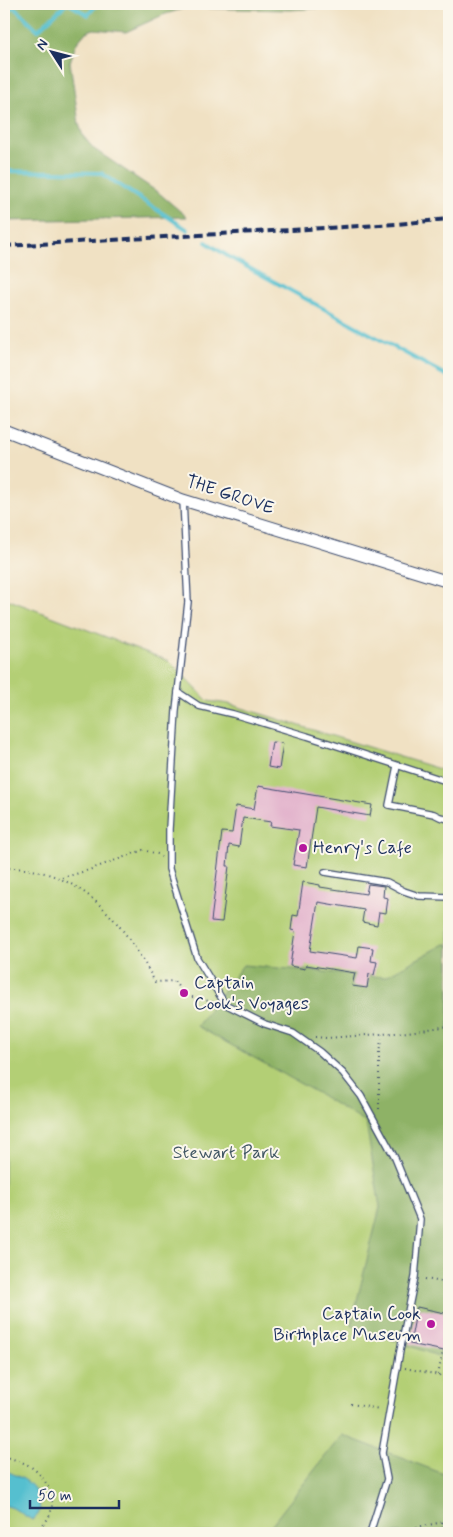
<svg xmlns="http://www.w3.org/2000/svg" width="453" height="1537" font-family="Mynerve,sans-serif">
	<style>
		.green { fill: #b3cf75; stroke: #677f6a }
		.forest { fill: #8eb266; stroke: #547062 }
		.water { fill: #54bfcf; stroke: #387796 }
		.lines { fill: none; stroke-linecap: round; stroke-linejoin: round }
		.stream { stroke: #54bfcf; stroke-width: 4 }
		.building { fill: #e1afca }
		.service-casing { stroke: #3b4a6d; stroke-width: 8 }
		.minor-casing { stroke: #3b4a6d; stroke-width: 13 }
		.path { stroke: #3b4a6d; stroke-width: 2; stroke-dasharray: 1 4; stroke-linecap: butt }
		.service { stroke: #fff; stroke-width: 5.5 }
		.minor { stroke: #fff; stroke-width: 11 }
		.rail { stroke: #1b2f5e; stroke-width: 4; stroke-dasharray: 8 4; stroke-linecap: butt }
		.poi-dot { fill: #b5179e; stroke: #fbf7ec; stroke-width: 2 }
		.labels { text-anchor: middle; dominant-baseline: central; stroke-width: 4; stroke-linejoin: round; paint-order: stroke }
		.street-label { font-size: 18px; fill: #1b2f5e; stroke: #fbf7ec }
		.poi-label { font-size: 18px; fill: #1b2f5e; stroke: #fbf7ec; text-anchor: start }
		.park-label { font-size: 18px; fill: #415764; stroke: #fbf7ec }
	</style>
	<rect width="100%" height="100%" fill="#fbf7ec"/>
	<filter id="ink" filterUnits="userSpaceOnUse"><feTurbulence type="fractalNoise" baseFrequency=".02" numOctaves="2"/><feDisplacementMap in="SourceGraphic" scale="10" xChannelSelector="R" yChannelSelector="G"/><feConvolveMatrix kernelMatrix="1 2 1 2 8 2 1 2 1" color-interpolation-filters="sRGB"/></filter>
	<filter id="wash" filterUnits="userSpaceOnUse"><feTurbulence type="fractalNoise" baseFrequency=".0096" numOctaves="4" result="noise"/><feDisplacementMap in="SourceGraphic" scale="20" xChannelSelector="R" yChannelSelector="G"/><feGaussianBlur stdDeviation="1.12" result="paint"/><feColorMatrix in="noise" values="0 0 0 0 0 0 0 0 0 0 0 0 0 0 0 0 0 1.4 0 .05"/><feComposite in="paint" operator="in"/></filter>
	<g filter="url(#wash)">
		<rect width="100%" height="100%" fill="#f0e1c3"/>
		<!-- green -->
		<path class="green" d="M4 598 169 661 208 701 229 704 449 772V1533H4Z"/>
		<!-- forest -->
		<g class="forest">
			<path d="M4 4H332L321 8 290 10 185 8 163 15 126 32 94 29 86 32 76 44 70 62 79 124 83 136 94 149 159 193 187 217 4 221Z"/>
			<path d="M445 944 449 945V1360L351 1325 380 1207 366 1123 319 1094 197 1026 243 965 384 977Z"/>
			<path d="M342 1435 449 1476V1533H265Z"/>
		</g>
		<!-- water -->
		<path class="water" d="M4 1470C22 1478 36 1482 39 1503 41 1512 39 1515 32 1520L13 1508 4 1505Z"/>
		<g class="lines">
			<!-- stream -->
			<g class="stream">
				<path d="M69 4 88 15 97 4"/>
				<path d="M4 16 13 6 38 30 66 4"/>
				<path d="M4 171 101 173 188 230"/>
				<path d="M206 242 229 257 449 377"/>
			</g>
		</g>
		<g id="blocks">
			<!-- building -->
			<g class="building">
				<path d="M272 742 283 743 279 769 268 767Z"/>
				<path d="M258 786 372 805 370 816 316 807 307 867 293 865 299 830 270 826 271 822 243 818 239 847 229 845 227 866H229L222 922 211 921 222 832 232 833 236 806 254 809Z"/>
				<path d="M303 882 320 885V887L366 894 368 884 384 886 383 897 388 898 386 913 379 912 377 925 362 922 364 910 318 902 310 951 357 958 359 946 373 948 371 961 377 962 374 975 369 974 367 988 352 986 355 973 306 965 305 969 290 966 295 931 291 930 293 915 298 916Z"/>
				<path d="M417 1307 449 1314V1352L410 1344Z"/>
			</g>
		</g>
	</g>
	<g filter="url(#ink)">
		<use href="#blocks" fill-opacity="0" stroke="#3b4a6d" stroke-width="1"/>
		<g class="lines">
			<!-- service casing -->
			<g class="service-casing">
				<g id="service">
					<path d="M183 500 188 602 176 710 169 829V869L197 958 225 1004 265 1024 293 1033 320 1052 343 1073 361 1096 395 1158 420 1219 415 1277 400 1351 382 1453 387 1479 370 1533"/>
					<path d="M178 692 199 706 233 714 307 736 449 782"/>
					<path d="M397 766 389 805 434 814 440 817 449 819"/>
					<path d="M325 872 387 882 404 891 419 896 449 897"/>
				</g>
			</g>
			<!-- minor casing -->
			<g class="minor-casing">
				<path id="minor" d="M4 430 183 500 449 582"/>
			</g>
			<!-- path -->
			<g class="path">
				<path d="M4 868C79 866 123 921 155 982L174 981 184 995 213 1002"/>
				<path d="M62 878 89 870 143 850 158 854 161 857"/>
				<path d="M315 1037 327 1038 408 1032 449 1026"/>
				<path d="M379 1109V1053L382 1034"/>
				<path d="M425 1279 449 1283"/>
				<path d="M405 1368 449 1377"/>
				<path d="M438 1375 443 1351"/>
				<path d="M351 1404 380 1409"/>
				<path d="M4 1456C15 1460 26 1462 35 1470 59 1491 59 1525 26 1533"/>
				<path d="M4 1532 9 1533"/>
				<path d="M397 1533 417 1527 449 1521"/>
				<path d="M441 1533 449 1493"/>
			</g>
			<!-- service -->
			<use href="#service" class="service"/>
			<!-- minor -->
			<use href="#minor" class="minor"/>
			<!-- rail -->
			<path class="rail" d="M4 246 397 224 449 219"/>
		</g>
	</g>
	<!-- markers -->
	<g class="poi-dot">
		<circle cx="303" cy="848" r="5"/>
		<circle cx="184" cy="993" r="5"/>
		<circle cx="431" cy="1324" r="5"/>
	</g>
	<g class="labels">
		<!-- street labels -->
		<g class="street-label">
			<text transform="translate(230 495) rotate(18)">THE GROVE</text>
		</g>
		<!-- poi labels -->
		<g class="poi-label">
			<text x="313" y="848">Henry's Cafe</text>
			<text x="194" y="983">Captain<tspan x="194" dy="21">Cook's Voyages</tspan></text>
			<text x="421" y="1314" text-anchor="end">Captain Cook<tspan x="421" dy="21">Birthplace Museum</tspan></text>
		</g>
		<!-- park labels -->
		<g class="park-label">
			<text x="226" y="1153">Stewart Park</text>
		</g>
	</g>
	<!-- margin -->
	<rect width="453" height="1537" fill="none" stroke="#fbf7ec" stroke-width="20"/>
	<!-- north arrow -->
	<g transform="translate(52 52) rotate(306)" stroke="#fbf7ec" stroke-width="4" paint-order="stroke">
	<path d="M0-4L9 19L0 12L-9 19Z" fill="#1b2f5e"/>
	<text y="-8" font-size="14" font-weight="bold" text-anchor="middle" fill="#1b2f5e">N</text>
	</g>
	<!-- scale -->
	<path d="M30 1500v8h89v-8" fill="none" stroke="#1b2f5e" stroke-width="2.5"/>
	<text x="38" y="1500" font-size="15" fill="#1b2f5e" stroke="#fbf7ec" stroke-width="4" paint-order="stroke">50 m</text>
</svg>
